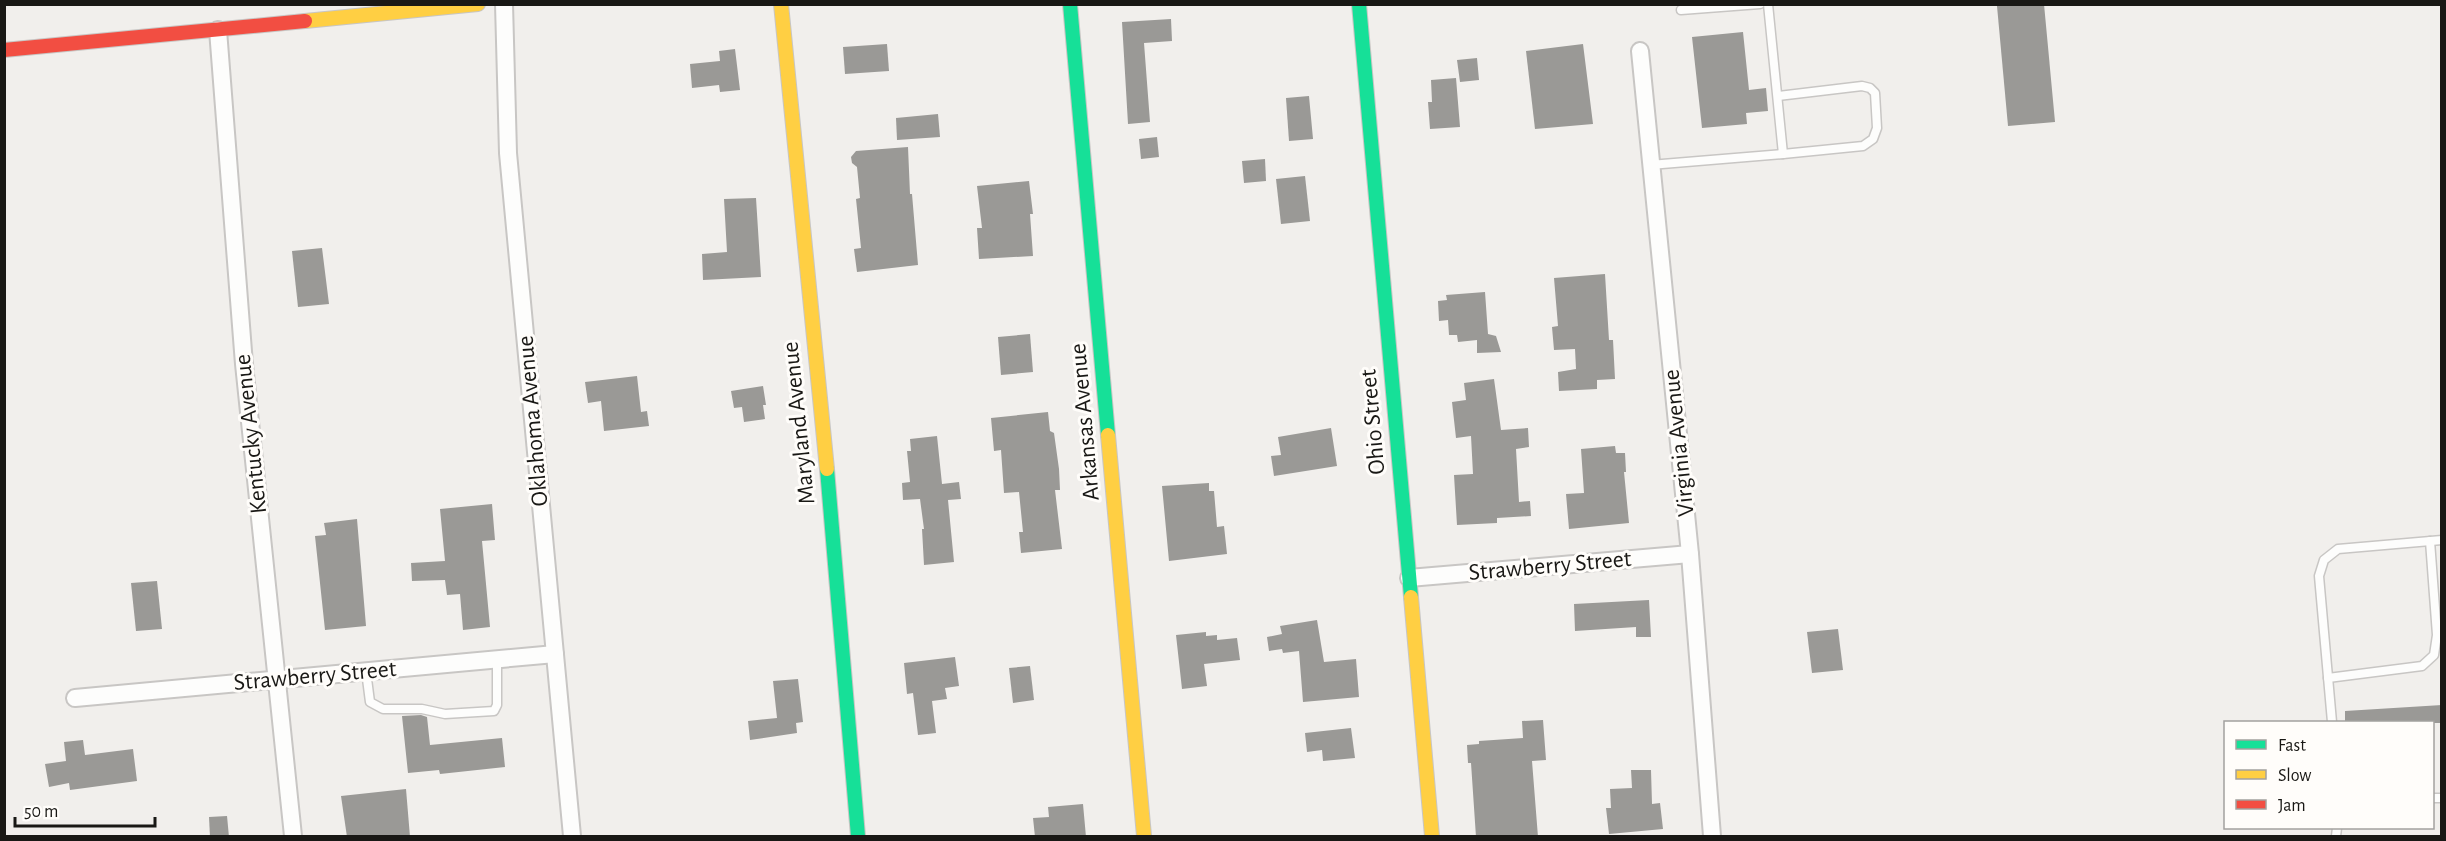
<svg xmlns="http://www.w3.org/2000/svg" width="2446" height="841" font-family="'Alegreya Sans',sans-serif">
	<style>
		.building { fill: #9a9996 }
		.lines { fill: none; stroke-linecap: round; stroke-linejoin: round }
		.lane-casing { stroke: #c8c6c4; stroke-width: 11 }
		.street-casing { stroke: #c8c6c4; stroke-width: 20 }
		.fast-casing { stroke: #c8c6c4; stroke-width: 16 }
		.slow-casing { stroke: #c8c6c4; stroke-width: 16 }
		.jam-casing { stroke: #c8c6c4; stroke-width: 16 }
		.lane { stroke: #fdfdfc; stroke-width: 8 }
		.street { stroke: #fdfdfc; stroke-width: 16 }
		.fast { stroke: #16e098; stroke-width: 14 }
		.slow { stroke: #ffcf43; stroke-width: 14 }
		.jam { stroke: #f24e42; stroke-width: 14 }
		.labels { text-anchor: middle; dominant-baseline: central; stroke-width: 6; stroke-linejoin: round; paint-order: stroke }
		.street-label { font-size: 24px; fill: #191815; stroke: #fffdfa }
	</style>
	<rect width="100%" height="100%" fill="#f1efec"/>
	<!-- building -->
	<g class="building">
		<path d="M2011 4H2044L2055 122 2008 126 1997 6Z"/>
		<path d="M1171 19 1172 41 1144 43 1150 122 1128 124 1122 22Z"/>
		<path d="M1743 32 1749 90 1766 88 1768 111 1746 113 1747 124 1702 128 1692 37Z"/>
		<path d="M887 44 889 71 845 74 843 47Z"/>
		<path d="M1583 44 1593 124 1535 129 1526 51Z"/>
		<path d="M735 49 740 90 720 92 719 85 692 88 690 64 720 61 719 51Z"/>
		<path d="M1477 58 1479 80 1460 82 1457 60Z"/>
		<path d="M1456 78 1460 127 1430 129 1428 102H1432L1431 80Z"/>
		<path d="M1309 96 1313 139 1289 141 1286 98Z"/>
		<path d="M938 114 940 137 897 140 896 118Z"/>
		<path d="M1157 137 1159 157 1141 159 1139 139Z"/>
		<path d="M908 147 910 194H912L918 265 857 272 854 249 861 248 856 199 860 198 857 167 852 163 851 157 856 151Z"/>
		<path d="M1265 159 1266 181 1244 183 1242 161Z"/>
		<path d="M1305 176 1310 221 1281 224 1276 179Z"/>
		<path d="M1029 181 1033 214H1030L1033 256 979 259 977 228H982L977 186Z"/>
		<path d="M756 198 761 277 703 280 702 254 727 252 724 199Z"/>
		<path d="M322 248 329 304 298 307 292 251Z"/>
		<path d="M1605 274 1609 340H1613L1615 379 1597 380V389L1559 391 1558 372 1576 369 1575 349 1554 350 1552 327 1558 326 1554 278Z"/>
		<path d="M1485 292 1488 334 1496 336 1501 352 1477 353V340L1458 342 1457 335H1449L1448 320 1439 321 1438 301 1447 300 1446 295Z"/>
		<path d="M1030 334 1033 372 1001 375 998 337Z"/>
		<path d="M637 376 641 412 647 411 649 426 604 431 601 401 588 403 585 382Z"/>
		<path d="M1494 379 1501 430 1528 428 1529 447 1516 449 1519 502 1530 501 1531 516 1497 518V523L1457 525 1454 475 1473 474 1471 436 1456 438 1452 402 1466 400 1464 383Z"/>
		<path d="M763 386 766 405H763L765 419 744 422 742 407 734 408 731 391Z"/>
		<path d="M1048 412 1050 431 1054 433 1059 469 1060 490H1055L1062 549 1021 553 1019 532H1023L1019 492 1004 493 1001 450 994 451 991 418Z"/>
		<path d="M1331 428 1337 466 1274 476 1271 456 1281 455 1278 437Z"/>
		<path d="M937 436 942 484 959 482 961 499 948 500 954 562 924 565 922 529H924L920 499 903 500 902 483 910 482 907 451H911L910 439Z"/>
		<path d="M1615 446 1616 453H1625L1626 472H1624L1629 523 1569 529 1566 494 1584 493 1581 449Z"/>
		<path d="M1209 483V491H1214L1217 527 1224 526 1227 554 1169 561 1162 486Z"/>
		<path d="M492 504 495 540 482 541 490 627 463 630 460 594 447 595 445 580 412 581 411 563 445 561 440 509Z"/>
		<path d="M357 519 366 626 325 630 315 536 326 535 324 523Z"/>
		<path d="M157 581 162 629 136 631 131 583Z"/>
		<path d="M1649 600 1651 637H1636V627L1575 631 1574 604Z"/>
		<path d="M1317 620 1324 662 1356 659 1359 697 1303 702 1299 651 1283 653 1282 649 1269 651 1267 637 1282 634 1280 626Z"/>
		<path d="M1838 629 1843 670 1812 673 1807 632Z"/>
		<path d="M1206 632V636L1217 635V640L1237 638 1240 660 1204 664 1207 686 1182 689 1176 635Z"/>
		<path d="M955 657 959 686 945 688 947 699 932 701 936 733 918 735 913 693 907 694 904 663Z"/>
		<path d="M1030 666 1034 700 1013 703 1009 668Z"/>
		<path d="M798 679 803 722 796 723 797 733 750 740 748 721 777 718 773 681Z"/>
		<path d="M2442 705V723H2345V711Z"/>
		<path d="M421 715 427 717 430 745 502 738 505 767 440 774 439 770 408 773 402 716Z"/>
		<path d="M1543 720 1546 760 1532 761 1538 837H1476L1471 763H1468L1467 745 1479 744V741L1523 738 1522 721Z"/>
		<path d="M1351 728 1355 758 1323 761 1322 750 1307 752 1305 733Z"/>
		<path d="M83 740 85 755 133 749 137 781 70 790 69 783 49 787 45 764 66 761 64 742Z"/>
		<path d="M1631 770H1651L1652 804 1660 803 1663 829 1609 834 1606 808H1611L1610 789 1632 788Z"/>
		<path d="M406 789 410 837H347L341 796Z"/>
		<path d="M1083 804 1086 837H1035L1033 818 1049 817 1048 807Z"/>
		<path d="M227 816 229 837H210L209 817Z"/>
	</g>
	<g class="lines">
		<!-- lane casing -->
		<g class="lane-casing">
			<g id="lane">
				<path d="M1681 10 1760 4"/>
				<path d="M1778 96 1862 86 1870 88 1875 93 1877 128 1873 139 1863 146 1783 154"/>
				<path d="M1650 165 1783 154 1768 4"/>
				<path d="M366 671 370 702 383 709H422L445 714 494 711 497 705V660"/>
				<path d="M2328 678 2422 666 2434 655 2437 635 2430 541"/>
				<path d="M2332 722 2319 576 2324 560 2338 549 2442 540"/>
				<path d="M2432 798H2442"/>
				<path d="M2336 836 2337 828"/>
			</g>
		</g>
		<!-- street casing -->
		<g class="street-casing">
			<g id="street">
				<path d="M504 4 508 153 572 836"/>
				<path d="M218 30 244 364 293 836"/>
				<path d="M1640 51 1690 554 1712 836"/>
				<path d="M1409 578 1690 554"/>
				<path d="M75 698 555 654"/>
			</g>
		</g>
		<!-- fast casing -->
		<g class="fast-casing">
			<g id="fast">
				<path d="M1070 4 1108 435"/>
				<path d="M1359 4 1411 597"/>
				<path d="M827 469 858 836"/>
			</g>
		</g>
		<!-- slow casing -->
		<g class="slow-casing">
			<g id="slow">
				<path d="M781 4 827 469"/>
				<path d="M305 21 478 4"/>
				<path d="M1108 435 1144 836"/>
				<path d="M1411 597 1432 836"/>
			</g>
		</g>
		<!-- jam casing -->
		<g class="jam-casing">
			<path id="jam" d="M4 50 305 21"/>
		</g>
		<!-- lane -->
		<use href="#lane" class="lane"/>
		<!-- street -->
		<use href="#street" class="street"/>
		<!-- fast -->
		<use href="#fast" class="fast"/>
		<!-- slow -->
		<use href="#slow" class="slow"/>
		<!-- jam -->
		<use href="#jam" class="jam"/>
	</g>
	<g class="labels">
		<!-- street labels -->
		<g class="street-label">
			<text transform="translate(533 421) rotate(-95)">Oklahoma Avenue</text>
			<text transform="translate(1085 422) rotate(-95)">Arkansas Avenue</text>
			<text transform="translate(1373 422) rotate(-95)">Ohio Street</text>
			<text transform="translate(799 423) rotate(-96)">Maryland Avenue</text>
			<text transform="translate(251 434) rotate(-96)">Kentucky Avenue</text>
			<text transform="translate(1679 443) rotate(-96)">Virginia Avenue</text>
			<text transform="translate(1550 566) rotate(-5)">Strawberry Street</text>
			<text transform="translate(315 676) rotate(-5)">Strawberry Street</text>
		</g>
	</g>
	<!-- border -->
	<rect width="2446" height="841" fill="none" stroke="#191815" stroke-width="12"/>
	<!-- legend -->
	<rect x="2224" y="721" width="210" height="108" fill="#fffdfa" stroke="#a3a19e" stroke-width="1.5"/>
	<rect x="2236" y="740" width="30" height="9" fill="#16e098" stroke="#a3a19e" stroke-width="1.5"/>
	<text x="2278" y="751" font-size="18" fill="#191815">Fast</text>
	<rect x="2236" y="770" width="30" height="9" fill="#ffcf43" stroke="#a3a19e" stroke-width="1.5"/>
	<text x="2278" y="781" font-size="18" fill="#191815">Slow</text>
	<rect x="2236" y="800" width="30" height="9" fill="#f24e42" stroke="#a3a19e" stroke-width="1.5"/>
	<text x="2278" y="811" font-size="18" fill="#191815">Jam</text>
	<!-- scale -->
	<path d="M15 817v9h140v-9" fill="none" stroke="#191815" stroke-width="3"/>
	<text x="24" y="817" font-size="18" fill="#191815" stroke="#fffdfa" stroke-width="4.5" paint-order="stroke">50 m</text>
</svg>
